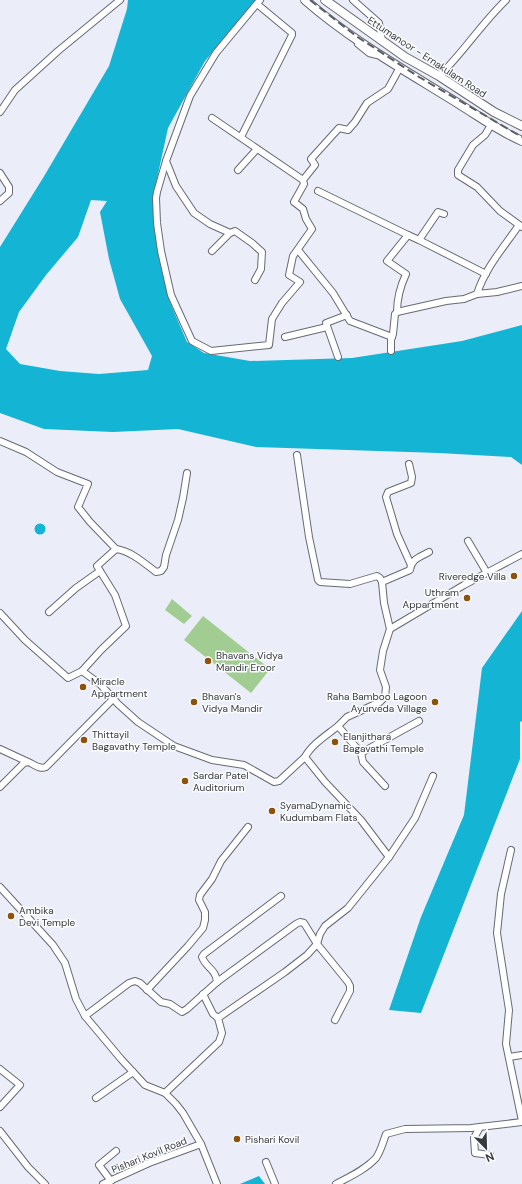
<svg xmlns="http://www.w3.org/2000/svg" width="522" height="1184" font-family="'DM Sans',sans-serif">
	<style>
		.green { fill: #a2cd92 }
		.water { fill: #13b4d4; fill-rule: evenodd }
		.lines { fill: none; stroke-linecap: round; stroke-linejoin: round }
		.minor-casing { stroke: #676a73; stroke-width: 8 }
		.major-casing { stroke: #676a73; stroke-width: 10 }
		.minor { stroke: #fff; stroke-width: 6 }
		.major { stroke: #fff; stroke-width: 8 }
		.rail { stroke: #5d5e63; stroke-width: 2; stroke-dasharray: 8 4; stroke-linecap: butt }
		.poi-dot { fill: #8c520c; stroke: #fbfcfe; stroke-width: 1.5 }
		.labels { text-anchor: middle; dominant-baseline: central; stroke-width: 3; stroke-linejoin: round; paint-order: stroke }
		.street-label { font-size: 10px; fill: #38393d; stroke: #fbfcfe }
		.poi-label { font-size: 10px; fill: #38393d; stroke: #fbfcfe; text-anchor: start }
	</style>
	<rect width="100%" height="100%" fill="#ebeef9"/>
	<!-- green -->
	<g class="green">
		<path d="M172 599 192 616 184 624 165 610Z"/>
		<path d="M203 616 270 669 251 693 184 640Z"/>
	</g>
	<!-- water -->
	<g class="water">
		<path d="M128 0H256L205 61 168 128 153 197 156 236 169 300 187 342 204 353 250 361 352 358 462 341 522 325V465L511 457 439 453 256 447 178 429 113 432 44 429 0 413V247L43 178 109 66 127 9ZM91 200 107 201 100 212 109 259 120 299 152 356 148 370 99 374 60 371 20 364 6 349 19 312 46 275 78 237Z"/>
		<circle cx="40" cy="529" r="5.5"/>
		<path d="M522 611V721L520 722V759L421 1013 389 1010 421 917 464 815 482 668Z"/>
		<path d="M259 1176 265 1184H240Z"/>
	</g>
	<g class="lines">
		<!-- minor casing -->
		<g class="minor-casing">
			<g id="minor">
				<path d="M353 0 379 23 382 41"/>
				<path d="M358 44 369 53 377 55"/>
				<path d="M439 76C463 53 481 24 506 0"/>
				<path d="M0 112 15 90 58 51 120 0"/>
				<path d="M212 118 303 180"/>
				<path d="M491 125 485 135 473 145 458 170V175L477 187 500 211 522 227"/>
				<path d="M241 137 292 35V33L257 4"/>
				<path d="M166 161 157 192 156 198 157 223 161 251 171 295 192 341 211 351 269 345 272 319 282 303 300 282 289 275 293 256 312 229 306 219 303 209 294 202 304 184 303 180 315 165 311 159 339 128 348 130 355 122 367 103 388 89 399 69"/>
				<path d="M238 170 257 149"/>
				<path d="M0 173 9 187V193L0 201"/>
				<path d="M318 191 408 235"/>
				<path d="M519 225C504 247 485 268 477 294L497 292 522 286"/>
				<path d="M230 233 235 231 252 243 262 252 261 269 255 280"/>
				<path d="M419 240 486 274"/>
				<path d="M298 250 333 293 350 321 392 337"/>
				<path d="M212 251 230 233 210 224 194 213 176 186 166 161 190 96 216 53 260 0"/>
				<path d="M397 312C397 297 400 287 406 274L387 261 408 235 419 240 438 212 444 214"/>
				<path d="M285 337 327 327"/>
				<path d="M391 351V340L393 334 395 314 397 312 446 301 464 299 477 294"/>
				<path d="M338 357 326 323 347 315"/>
				<path d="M0 441 26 452 57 472 88 484 78 507 90 522 116 549 97 566 115 595 126 626 101 650 82 671 100 684 118 704 138 722 174 746 212 760 244 765 274 782 279 781 305 757 325 782 361 820 389 857"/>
				<path d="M297 455 309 537 318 580 320 582 350 584 377 576 380 578 382 582"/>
				<path d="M409 464 412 477 411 483 388 492 386 497 397 534 411 565"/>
				<path d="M468 541 487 573"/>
				<path d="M116 549C131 551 144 563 156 572L161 571 164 567 166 555 178 520 183 498 187 473"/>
				<path d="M49 612 76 588 100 571"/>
				<path d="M0 613 25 640 68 678 82 671"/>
				<path d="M390 629 384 603 382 582 410 570C411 559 420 557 429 552"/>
				<path d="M338 726 347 717 380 702 385 697 386 687 380 670 383 651 390 629 464 585 522 554"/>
				<path d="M0 749 28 762"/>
				<path d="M361 753 363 762 385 786"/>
				<path d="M305 757C312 744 327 735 338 726L361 753 419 721"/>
				<path d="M0 787 24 763 28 762C34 764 39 770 46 767L113 699"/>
				<path d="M511 850 501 894 497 933 509 1010 506 1044 522 1121"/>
				<path d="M0 887 53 945 65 963 76 999 85 1016 121 1059 145 1085 165 1093 176 1104 183 1113 201 1144 217 1184"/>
				<path d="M217 982C216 969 206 968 202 957L204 954 281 896"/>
				<path d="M147 990 188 946 203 928 205 920V912L199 900 200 895 212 879 221 861 248 827"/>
				<path d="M203 994 213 1014 218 1018"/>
				<path d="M85 1016 129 983 135 981 140 983 161 1002 170 1004 182 1012 187 1009 217 982 296 924 300 922 304 923 317 944 348 982 350 986V991L335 1020"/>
				<path d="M509 1057 522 1055"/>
				<path d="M0 1069 20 1085 0 1107"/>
				<path d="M165 1093 219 1042 222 1033 218 1018 285 972 307 955 317 944 320 934 325 926 348 908 389 857 415 818 433 776"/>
				<path d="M96 1098 133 1072"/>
				<path d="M480 1127 474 1138 475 1153 490 1155"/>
				<path d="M0 1131 28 1167 45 1184"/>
				<path d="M266 1162 275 1184"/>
				<path d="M111 1181 99 1165 116 1151"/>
				<path d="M103 1184 149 1163 201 1144"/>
				<path d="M336 1184C349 1177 365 1170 376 1158 381 1151 383 1142 386 1134L405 1129 471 1128 522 1122"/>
			</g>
		</g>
		<!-- major casing -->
		<g class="major-casing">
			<g id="major">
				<path d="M305 0C352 41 406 71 459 104 480 117 499 131 522 141"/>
				<path d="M325 0 405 57 439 76 494 112 522 126"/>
			</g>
		</g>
		<!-- minor -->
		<use href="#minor" class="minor"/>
		<!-- major -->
		<use href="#major" class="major"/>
		<!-- rail -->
		<path class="rail" d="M310 0 356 36 419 77 522 137"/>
	</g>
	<!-- markers -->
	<g class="poi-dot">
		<circle cx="514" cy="576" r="4"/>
		<circle cx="467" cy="598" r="4"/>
		<circle cx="208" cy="661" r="4"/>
		<circle cx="83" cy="687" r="4"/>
		<circle cx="194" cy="702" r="4"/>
		<circle cx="435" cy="702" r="4"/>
		<circle cx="84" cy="740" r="4"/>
		<circle cx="335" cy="742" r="4"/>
		<circle cx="185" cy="781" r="4"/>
		<circle cx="272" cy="811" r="4"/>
		<circle cx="11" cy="916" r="4"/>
		<circle cx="237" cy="1139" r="4"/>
	</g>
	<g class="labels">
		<!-- street labels -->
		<g class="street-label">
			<text transform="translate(427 57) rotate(33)">Ettumanoor - Ernakulam Road</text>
			<text transform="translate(149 1155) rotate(-22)">Pishari Kovil Road</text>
		</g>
		<!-- poi labels -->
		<g class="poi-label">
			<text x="506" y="576" text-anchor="end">Riveredge Villa</text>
			<text x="459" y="592" text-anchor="end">Uthram<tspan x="459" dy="12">Appartment</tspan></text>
			<text x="216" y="655">Bhavans Vidya<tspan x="216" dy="12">Mandir Eroor</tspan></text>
			<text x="91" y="681">Miracle<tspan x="91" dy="12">Appartment</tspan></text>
			<text x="202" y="696">Bhavan's<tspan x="202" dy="12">Vidya Mandir</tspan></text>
			<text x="427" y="696" text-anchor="end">Raha Bamboo Lagoon<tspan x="427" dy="12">Ayurveda Village</tspan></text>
			<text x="92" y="734">Thittayil<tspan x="92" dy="12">Bagavathy Temple</tspan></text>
			<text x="343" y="736">Elanjithara<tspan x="343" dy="12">Bagavathi Temple</tspan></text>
			<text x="193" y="775">Sardar Patel<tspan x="193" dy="12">Auditorium</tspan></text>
			<text x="280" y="805">SyamaDynamic<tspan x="280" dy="12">Kudumbam Flats</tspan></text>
			<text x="19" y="910">Ambika<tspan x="19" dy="12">Devi Temple</tspan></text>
			<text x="245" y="1139">Pishari Kovil</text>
		</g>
	</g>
	<!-- north arrow -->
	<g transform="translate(486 1148) rotate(157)" stroke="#fbfcfe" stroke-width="3" paint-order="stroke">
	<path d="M0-3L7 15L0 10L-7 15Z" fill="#38393d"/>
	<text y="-6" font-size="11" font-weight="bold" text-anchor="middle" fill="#38393d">N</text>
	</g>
</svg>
